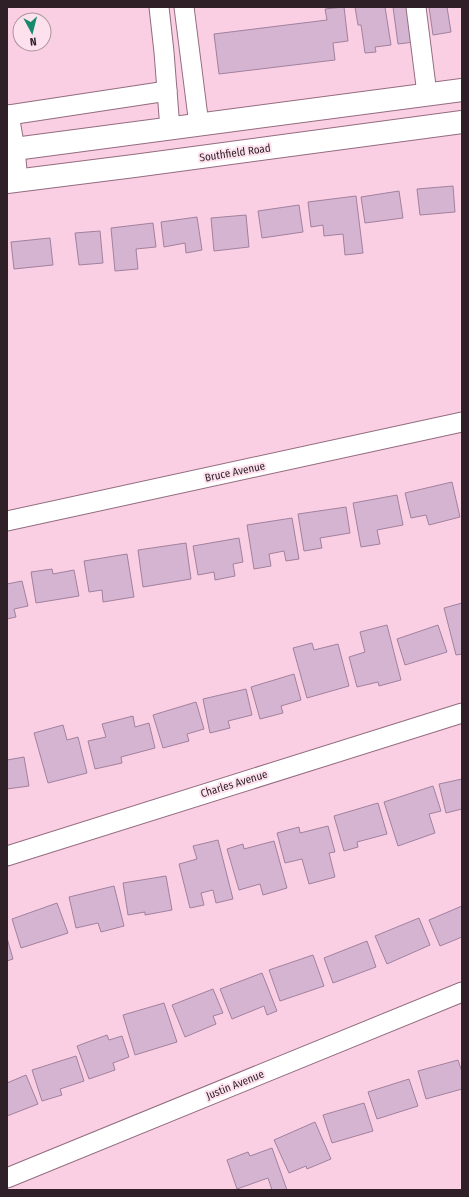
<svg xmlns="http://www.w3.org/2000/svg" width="469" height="1197" font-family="'Fira Sans Condensed',sans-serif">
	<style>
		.building { fill: #d5b4d2; stroke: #a1819e }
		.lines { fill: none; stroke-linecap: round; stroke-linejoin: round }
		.minor-casing { stroke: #936c7f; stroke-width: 21 }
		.major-casing { stroke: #936c7f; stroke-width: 24 }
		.minor { stroke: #fff; stroke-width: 19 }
		.major { stroke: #fff; stroke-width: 22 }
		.labels { text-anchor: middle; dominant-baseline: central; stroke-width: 4; stroke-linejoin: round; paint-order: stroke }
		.street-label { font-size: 11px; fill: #2f1f27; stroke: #fde2ee }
	</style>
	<rect width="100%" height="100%" fill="#fbcfe3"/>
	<!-- building -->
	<g class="building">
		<path d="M344 7 348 41 333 43 335 60 219 74 214 34 327 20 325 9Z"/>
		<path d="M355 7H385L391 45 375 47 376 52 365 53 361 25H358Z"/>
		<path d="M393 7H409L414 42 398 44Z"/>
		<path d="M429 7H447L451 32 433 35Z"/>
		<path d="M453 186 455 212 420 215 417 189Z"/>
		<path d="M399 191 403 218 365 223 361 197Z"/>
		<path d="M356 196 363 253 345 255 343 234 324 236 323 225 311 227 308 202Z"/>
		<path d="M299 205 303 232 262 238 258 211Z"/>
		<path d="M246 215 249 247 214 251 211 218Z"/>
		<path d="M197 217 202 250 186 253 185 243 164 247 161 222Z"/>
		<path d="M153 223 156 247 136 249 138 269 115 271 111 228Z"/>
		<path d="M100 231 103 263 79 265 75 233Z"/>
		<path d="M50 238 53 265 14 269 11 242Z"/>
		<path d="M452 482 460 517 429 525 426 515 411 518 405 493Z"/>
		<path d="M397 495 403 525 377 530 380 544 361 547 353 503Z"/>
		<path d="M346 507 350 533 320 538 322 548 304 551 298 514Z"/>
		<path d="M292 518 299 559 286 561 284 551 269 554 271 566 254 569 247 525Z"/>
		<path d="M239 538 243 562 233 564 235 576 215 580 214 572 198 575 193 546Z"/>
		<path d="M186 543 191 579 143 587 138 550Z"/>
		<path d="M127 554 134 597 103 602 102 590 89 592 84 561Z"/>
		<path d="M52 569 53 574 74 570 79 596 36 603 31 572Z"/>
		<path d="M22 581 28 606 14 609 16 617 7 619V584Z"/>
		<path d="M462 603V654L456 655 444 608Z"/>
		<path d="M387 625 401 680 379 686 378 682 357 687 349 657 365 652 360 632Z"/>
		<path d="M438 625 447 652 405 665 397 639Z"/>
		<path d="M312 643 314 650 338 644 349 686 307 698 293 648Z"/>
		<path d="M294 674 301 700 281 706 283 713 260 719 251 687Z"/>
		<path d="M246 689 252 715 228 721 230 728 210 733 203 699Z"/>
		<path d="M196 702 204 729 187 734 189 741 163 748 153 715Z"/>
		<path d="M133 716 135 727 149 723 155 748 121 757 122 763 95 769 88 741 106 737 102 724Z"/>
		<path d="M63 725 67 740 78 737 87 773 48 783 34 733Z"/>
		<path d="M24 757 29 786 7 789V760Z"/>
		<path d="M462 779V809L446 813 439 784Z"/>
		<path d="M433 786 441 811 429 814 435 833 398 846 384 802Z"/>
		<path d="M378 803 387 834 357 842 358 847 344 851 334 816Z"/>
		<path d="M328 826 335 852 329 853 335 877 309 884 302 859 285 863 277 833 299 827 300 833Z"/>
		<path d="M218 840 233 899 216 903 213 890 201 893 204 905 190 908 179 864 197 859 193 846Z"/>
		<path d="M274 841 287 888 263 895 260 884 239 890 227 849 243 844 244 849Z"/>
		<path d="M166 876 172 910 145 915V912L128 915 123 883Z"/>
		<path d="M114 886 124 926 101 932 98 923 76 928 69 897Z"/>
		<path d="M57 903 68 933 21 948 12 919Z"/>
		<path d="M462 906V937L440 946 429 920Z"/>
		<path d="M419 918 430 945 387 964 375 936Z"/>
		<path d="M7 938 13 959 7 961Z"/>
		<path d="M367 941 376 967 333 983 324 958Z"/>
		<path d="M313 955 324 986 280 1001 269 970Z"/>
		<path d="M262 973 277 1011 267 1015 264 1006 232 1019 220 989Z"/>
		<path d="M213 989 223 1013 213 1016 216 1024 185 1037 172 1005Z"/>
		<path d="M164 1003 177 1042 135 1055 123 1015Z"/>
		<path d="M107 1035 109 1040 122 1036 129 1057 113 1063 115 1070 89 1079 77 1046Z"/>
		<path d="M76 1056 84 1081 60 1089 62 1095 42 1101 32 1070Z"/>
		<path d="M458 1060 462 1072V1089L426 1099 418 1071Z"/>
		<path d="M26 1075 38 1104 7 1116V1083Z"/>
		<path d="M409 1079 418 1106 377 1119 368 1092Z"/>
		<path d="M364 1103 373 1131 332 1143 323 1115Z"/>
		<path d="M315 1122 331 1159 307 1169 306 1166 289 1173 274 1140Z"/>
		<path d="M272 1148 287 1190H272L268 1178 237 1189 227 1160 248 1152 250 1156Z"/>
	</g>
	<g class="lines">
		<!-- minor casing -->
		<g class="minor-casing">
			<g id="minor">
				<path d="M159 7 164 52 170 129"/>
				<path d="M184 7 199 125"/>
				<path d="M416 7 427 94"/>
				<path d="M7 115H9L15 149 18 181"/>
				<path d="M9 115 167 91"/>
				<path d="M7 521 462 422"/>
				<path d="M7 856 462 713"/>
				<path d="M7 1178 462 992"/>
			</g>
		</g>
		<!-- major casing -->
		<g class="major-casing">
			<g id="major">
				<path d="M7 150 462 90"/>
				<path d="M7 182 134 166 462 122"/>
			</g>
		</g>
		<!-- minor -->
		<use href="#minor" class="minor"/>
		<!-- major -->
		<use href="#major" class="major"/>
	</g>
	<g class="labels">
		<!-- street labels -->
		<g class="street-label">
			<text transform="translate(235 153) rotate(-8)">Southfield Road</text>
			<text transform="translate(235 472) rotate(-12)">Bruce Avenue</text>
			<text transform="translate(234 784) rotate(-17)">Charles Avenue</text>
			<text transform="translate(235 1085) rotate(-22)">Justin Avenue</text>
		</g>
	</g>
	<!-- border -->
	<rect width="469" height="1197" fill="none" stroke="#2f1f27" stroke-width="16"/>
	<!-- north arrow -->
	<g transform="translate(32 32) rotate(173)"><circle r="19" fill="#fde2ee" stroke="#ab949e"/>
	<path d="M0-3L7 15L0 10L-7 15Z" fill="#168a6b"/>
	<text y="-6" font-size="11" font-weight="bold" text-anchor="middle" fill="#2f1f27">N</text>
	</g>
</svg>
